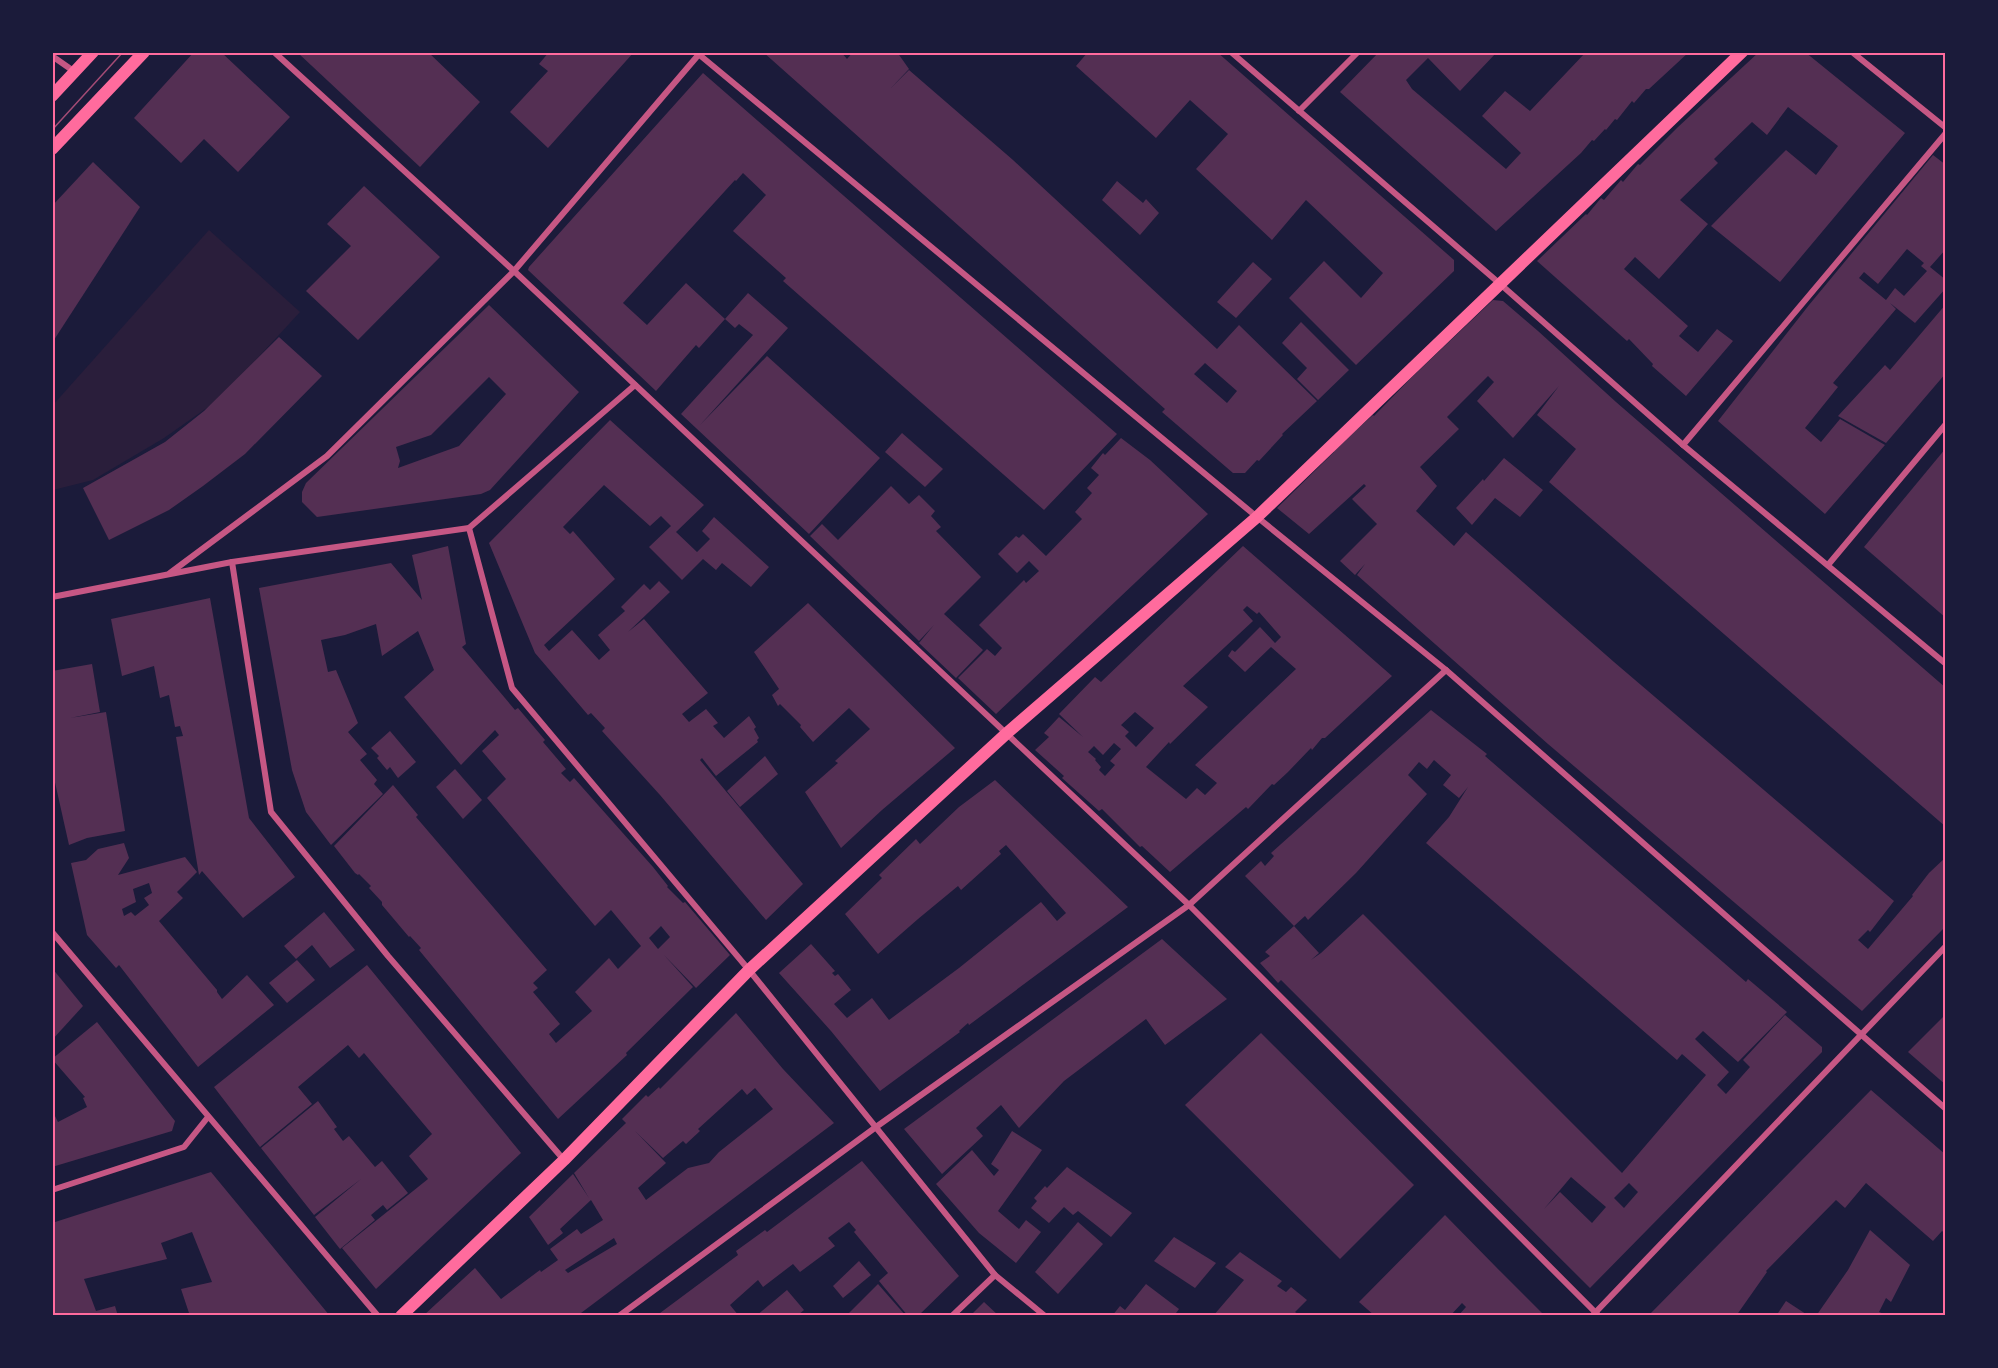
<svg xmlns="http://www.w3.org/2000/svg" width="1998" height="1368" font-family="'Archivo Narrow',sans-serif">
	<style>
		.green { fill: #2a1e3b }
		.building { fill: #542f53; fill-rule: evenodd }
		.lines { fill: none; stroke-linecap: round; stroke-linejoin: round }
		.minor { stroke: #c65784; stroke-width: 6 }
		.secondary { stroke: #ff6b9d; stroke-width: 12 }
		.tram { stroke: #a44b75; stroke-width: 1.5 }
		.neatline { fill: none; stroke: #ff6b9d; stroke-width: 2 }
	</style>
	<rect width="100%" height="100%" fill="#1b1b3a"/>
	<!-- green -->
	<path class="green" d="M209 230 300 312 221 398 164 438 93 480 53 490V405Z"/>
	<!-- building -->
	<g class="building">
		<path d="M194 52H221L290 117 238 172 204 139 181 163 134 118Z"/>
		<path d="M297 52H428L480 102 420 167Z"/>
		<path d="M549 52H634L548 148 510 112 548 71 539 64Z"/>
		<path d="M763 52H841L847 59 853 52H897L909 69 890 89 909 70 1013 160 1217 349 1239 325 1317 401 1282 434 1283 435 1259 461 1257 460 1245 473H1233L1162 412 1165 409ZM1205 363 1237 391 1227 403 1194 374Z"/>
		<path d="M1088 52H1217L1454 260V271L1356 365 1289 298 1324 261 1361 298 1383 273 1306 200 1272 240 1196 169 1228 134 1190 100 1156 138 1076 66Z"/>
		<path d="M1379 52H1497L1460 91 1428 58 1406 80 1412 89 1506 169 1521 153 1482 116 1505 91 1530 111 1586 52H1689L1649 89H1646L1634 103 1632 101 1617 120 1615 119 1606 130 1605 129 1594 141 1592 140 1581 153 1496 231 1340 92Z"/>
		<path d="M1759 52H1805L1905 133 1780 282 1711 226 1786 150 1816 175 1838 146 1788 107 1767 135 1752 122 1714 159 1718 163 1680 200 1708 224 1659 279 1635 257 1624 269 1688 326 1679 336 1698 352 1717 329 1733 341 1686 396 1652 366 1653 364 1629 339 1627 341 1537 261 1586 214 1587 215 1601 198 1604 200 1621 180 1623 182 1638 164 1640 165 1678 127Z"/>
		<path d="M703 73 1117 434 1044 510 783 281 786 278 733 231 766 195 743 173 736 181 735 180 623 303 647 325 686 283 725 319 748 293 788 328 700 425 767 356 880 458 809 534 681 414 753 335 739 324 735 328 725 319 699 348 696 345 656 391 528 270 529 267Z"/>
		<path d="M1933 155 1946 165V249L1930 267 1946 280V288L1915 323 1890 303 1896 309 1833 383 1838 387 1805 428 1821 442 1840 419 1885 445 1825 514 1718 421 1809 305ZM1907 249 1924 263 1921 266 1927 271 1904 296 1895 288 1886 300 1859 278 1864 272 1878 284Z"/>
		<path d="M93 162 140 207 52 343V206Z"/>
		<path d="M1117 181 1143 203 1146 199 1159 213 1140 235 1102 200Z"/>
		<path d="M364 186 440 257 358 340 306 291 351 246 327 224Z"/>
		<path d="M1253 262 1272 279 1236 318 1217 302Z"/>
		<path d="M1493 300 1503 301 1538 331 1616 402 1946 688V827L1549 482 1576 449 1537 415 1559 386 1513 438 1477 401 1494 382 1488 376 1447 417 1459 429 1420 467 1437 486 1416 511 1454 546 1466 532 1614 662 1894 901 1870 932 1868 930 1858 940 1868 949 1913 896 1912 895 1929 873 1946 857V926L1862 1011 1548 744 1357 575 1365 564 1355 575 1340 561 1377 524 1352 499 1366 486 1364 484 1309 534 1277 508 1334 452 1333 451 1373 415 1374 416 1411 378Z"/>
		<path d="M1946 304V373L1886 443 1838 416 1885 365 1890 370Z"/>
		<path d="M489 305 579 392 490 490 481 494 317 517 302 502V492L306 483ZM489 377 506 394 459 446 398 468 400 461 396 447 431 435Z"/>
		<path d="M1301 322 1349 370 1318 400 1297 379 1307 368 1282 343Z"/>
		<path d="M279 337 322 376 245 454 203 486 169 510 109 540 83 488 165 442 204 411Z"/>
		<path d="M610 420 704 505 676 532 697 552 710 539 702 531 714 517 769 567 751 587 722 563 716 570 703 559 682 580 649 547 671 526 661 516 650 526 604 485 563 527 570 534 573 531 615 579 544 645 549 651 572 630 599 660 610 650 598 635 625 611 621 607 644 584 650 590 659 581 670 592 628 632 644 619 708 693 682 714 689 722 706 709 718 723 713 726 724 738 749 716 756 727 754 729 759 738 757 740 758 742 716 776 702 758 700 760 803 884 766 920 660 795 602 731 605 728 591 713 588 715 535 653 489 543Z"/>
		<path d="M902 433 943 469 925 487 885 452Z"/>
		<path d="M1121 438 1150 460 1208 514 996 714 958 678 987 649 995 656 1002 648 979 625 1024 580 1026 583 1039 571 1029 561 1017 573 998 554 1016 536 1019 538 1023 534 1046 556 1082 519 1075 512 1092 493 1087 488 1099 475 1091 468 1103 453 1105 455Z"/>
		<path d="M1946 448V618L1864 547Z"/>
		<path d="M1504 458 1543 490 1520 517 1495 498 1472 525 1456 508 1483 479 1484 481Z"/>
		<path d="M891 486 909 504 919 495 935 511 931 516 941 527 936 531 981 577 944 614 983 650 956 678 919 643 934 625 919 641 810 536 822 524 838 540Z"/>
		<path d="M448 546 466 644 462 647 515 710 518 708 545 740 543 742 566 769 561 773 570 782 574 778 598 805 653 867 668 886 667 887 683 903 685 902 730 955 696 988 664 955 693 987 626 1053 627 1055 558 1119 419 950 421 948 410 936 409 937 382 905V902L369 888 371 886 359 874 358 875 355 873 334 846 393 785 418 815 416 817 547 970 533 983 538 988 533 992 560 1024 549 1034 556 1043 592 1011 575 992 609 958 618 969 641 946 611 910 595 926 487 798 506 779 482 751 499 735 495 730 461 765 404 697 434 670 418 631 382 656 376 624 345 635 321 640 328 672 336 670 358 723 348 732 367 754 360 760 377 780 374 784 383 794 331 845 306 812 292 770 259 588 391 563 422 600 412 555ZM661 926 670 937 658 949 649 938Z"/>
		<path d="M1243 546 1392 676 1325 738H1322L1312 750 1311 748 1288 772 1274 785 1272 784 1248 809 1246 807 1170 872 1142 846 1140 847 1102 809 1099 811 1062 778 1064 776 1035 750 1049 737 1044 733 1059 717 1083 737 1059 714 1095 677 1101 682ZM1247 606 1257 614 1259 612 1281 637 1275 643 1260 627 1235 652 1232 650 1228 656 1245 672 1271 647 1296 669 1195 765 1217 783 1205 795 1197 788 1186 799 1146 767 1169 742 1170 744 1208 707 1183 686 1253 621 1243 610ZM1135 712 1154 728 1136 747 1125 736 1129 732 1121 725ZM1114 743 1121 749 1110 761 1115 765 1105 776 1099 770 1101 767 1095 760 1096 759 1088 752 1094 746 1103 755Z"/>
		<path d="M210 598 249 818 295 877 243 918 202 871 199 875 176 737 183 736 180 726 175 727 169 695 160 698 154 666 122 676 111 619Z"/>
		<path d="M808 603 955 748 882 810 841 848 805 792 838 763 835 761 870 729 849 708 813 742 800 727 801 725 780 704 778 706 772 695 779 689 754 652Z"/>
		<path d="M92 664 100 712 70 718 106 712 125 831 87 838 69 845 52 769V671Z"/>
		<path d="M1431 710 1487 754 1485 756 1746 982 1748 979 1787 1012 1738 1062 1703 1031 1695 1039 1729 1072 1717 1085 1726 1094 1750 1067 1743 1060 1785 1015 1822 1047V1052L1590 1288 1281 980 1278 983 1260 963 1270 956 1265 952 1294 926 1245 876 1261 861 1265 866 1274 856 1271 853ZM1434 760 1451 775 1443 785 1459 798 1468 787 1449 817 1426 843 1677 1060 1682 1054 1706 1075 1622 1173 1363 914 1321 953 1311 960 1319 953 1294 926 1305 916 1308 920 1356 873 1427 794 1408 775 1419 762 1427 769ZM1571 1177 1606 1207 1592 1223 1560 1192 1544 1209ZM1629 1183 1638 1192 1624 1208 1614 1198Z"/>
		<path d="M390 731 416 762 398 778 390 767 387 770 377 758 379 756 371 748Z"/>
		<path d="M765 756 778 774 740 807 727 791Z"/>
		<path d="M455 769 482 800 463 819 436 787Z"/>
		<path d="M995 780 1128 907 969 1025 968 1023 959 1031 960 1032 880 1091 831 1031 779 973 811 944 835 971 832 973 835 976 838 974 851 990 834 1004 847 1018 872 998 889 1020 959 968 1041 902 1057 921 1066 913 1006 845 999 851 1001 854 961 890 958 886 918 919 878 954 845 914 882 878 879 875 916 839 920 844 959 807Z"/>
		<path d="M124 843 129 858 118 875 185 857 197 872 177 892 183 898 159 921 217 990V992L222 999 247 975 274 1005 198 1067 119 965 116 968 87 935 71 863 86 860 98 849ZM149 883 152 893 144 898 149 905 135 916 131 912 124 916 122 909 136 902 133 889Z"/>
		<path d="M324 912 355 950 330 968 312 945 296 959 284 946Z"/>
		<path d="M1162 939 1227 999 1165 1045 1146 1019 1064 1081 1019 1128 1001 1105 976 1128 983 1136 942 1174 904 1129Z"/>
		<path d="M297 960 315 980 287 1003 269 983Z"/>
		<path d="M367 965 521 1153 376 1289 342 1248 428 1179 409 1156 432 1134 364 1053 359 1058 348 1045 298 1087 312 1104 260 1147 214 1087Z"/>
		<path d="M52 968 83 1006 52 1040Z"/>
		<path d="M736 1013 783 1069 834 1123 577 1316H423L475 1268 501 1299 540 1270 541 1272 558 1260 550 1249 577 1229 581 1234 603 1220 591 1200 560 1229 563 1233 548 1245 529 1217 573 1174 589 1198 574 1173 626 1123 622 1119 646 1095 648 1097 659 1087 660 1089ZM755 1088 773 1109 719 1152 709 1163 688 1168 646 1200 638 1188 666 1163 635 1131 663 1158 683 1141 686 1144 700 1131 698 1129 742 1089 747 1095ZM614 1238 617 1244 568 1273 565 1270Z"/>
		<path d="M1946 1014V1085L1908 1052Z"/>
		<path d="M97 1022 175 1121 172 1131 52 1167V1110L58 1122 87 1107 83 1098 85 1097 52 1059Z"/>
		<path d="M1261 1033 1414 1185 1340 1259 1185 1105Z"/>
		<path d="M1871 1090 1946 1155V1234L1942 1231 1933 1241 1866 1183 1845 1208 1836 1200 1766 1271 1767 1272 1736 1316H1648Z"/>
		<path d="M318 1101 337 1127 334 1129 343 1141 349 1136 375 1167 382 1161 408 1193 387 1210 383 1205 371 1215 375 1220 340 1249 315 1217 361 1179 314 1215 261 1148Z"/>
		<path d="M1012 1131 1042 1150 998 1211 1019 1229 1026 1220 1041 1232 1016 1263 979 1233 936 1184 972 1150 994 1176 999 1170 991 1164Z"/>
		<path d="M862 1161 959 1276 918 1316H908L879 1281 888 1273 854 1232 856 1230 849 1222 828 1238 835 1246 800 1272 793 1264 763 1287 758 1280 730 1305 739 1316H656L738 1255 736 1251 765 1230 767 1232Z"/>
		<path d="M1067 1167 1132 1213 1111 1237 1078 1211 1073 1215 1064 1207 1049 1223 1031 1208 1037 1201 1034 1198 1045 1186 1047 1188Z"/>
		<path d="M211 1172 330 1316H190L181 1289 212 1282 192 1232 161 1243 167 1259 84 1279 96 1311 115 1306 118 1316H52V1223Z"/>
		<path d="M1445 1215 1496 1267 1545 1316H1458L1466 1307 1462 1303 1450 1316 1445 1313 1442 1316H1375L1359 1302Z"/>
		<path d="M1078 1222 1103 1244 1058 1294 1035 1272Z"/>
		<path d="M1870 1230 1910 1265 1891 1302 1886 1298 1879 1312 1884 1314 1883 1316H1816L1848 1270Z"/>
		<path d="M1174 1237 1216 1263 1195 1288 1154 1261Z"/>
		<path d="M1240 1252 1282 1281 1277 1286 1286 1292 1291 1287 1307 1300 1295 1312 1301 1316H1213L1244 1280 1225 1267Z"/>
		<path d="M859 1261 871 1275 843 1298 833 1286Z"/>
		<path d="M878 1284 906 1316H846Z"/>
		<path d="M1146 1284 1179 1309 1176 1313 1180 1316H1112L1120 1306 1125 1310Z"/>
		<path d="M787 1290 804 1310 797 1316H756Z"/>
		<path d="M1786 1301 1809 1316H1776Z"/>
		<path d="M984 1302 999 1316H970Z"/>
	</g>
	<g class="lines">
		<!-- minor -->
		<g class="minor">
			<path d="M274 52 514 271 1189 905 1599 1316"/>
			<path d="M696 52 1257 517 1446 670 1946 1109"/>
			<path d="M1231 52 1499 283 1683 445 1946 664"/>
			<path d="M1852 52 1946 128"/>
			<path d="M52 56 75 72"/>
			<path d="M1299 111 1358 52"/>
			<path d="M1683 445 1946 133"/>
			<path d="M469 528 512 688 749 970 995 1275 1045 1316"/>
			<path d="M232 562 271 812 388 956 564 1160"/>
			<path d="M1828 565 1946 424"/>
			<path d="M170 573 327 456 514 271 700 53"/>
			<path d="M52 597 232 562 469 528 635 385"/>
			<path d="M52 932 378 1316"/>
			<path d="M52 1190 184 1147 208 1117"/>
			<path d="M1593 1315 1946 946"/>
			<path d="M619 1316 876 1127 1189 905 1446 670"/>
			<path d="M952 1316 995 1275"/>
		</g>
		<!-- secondary -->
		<g class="secondary">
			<path d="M52 96 93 52"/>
			<path d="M52 149 144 52"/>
			<path d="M401 1316 564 1160 749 970 1007 733 1257 517 1742 52"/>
		</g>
		<!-- tram -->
		<path class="tram" d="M52 130 123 52"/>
	</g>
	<!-- border -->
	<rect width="1998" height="1368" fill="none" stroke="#1b1b3a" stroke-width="108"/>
	<rect x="54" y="54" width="1890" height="1260" class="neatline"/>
</svg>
